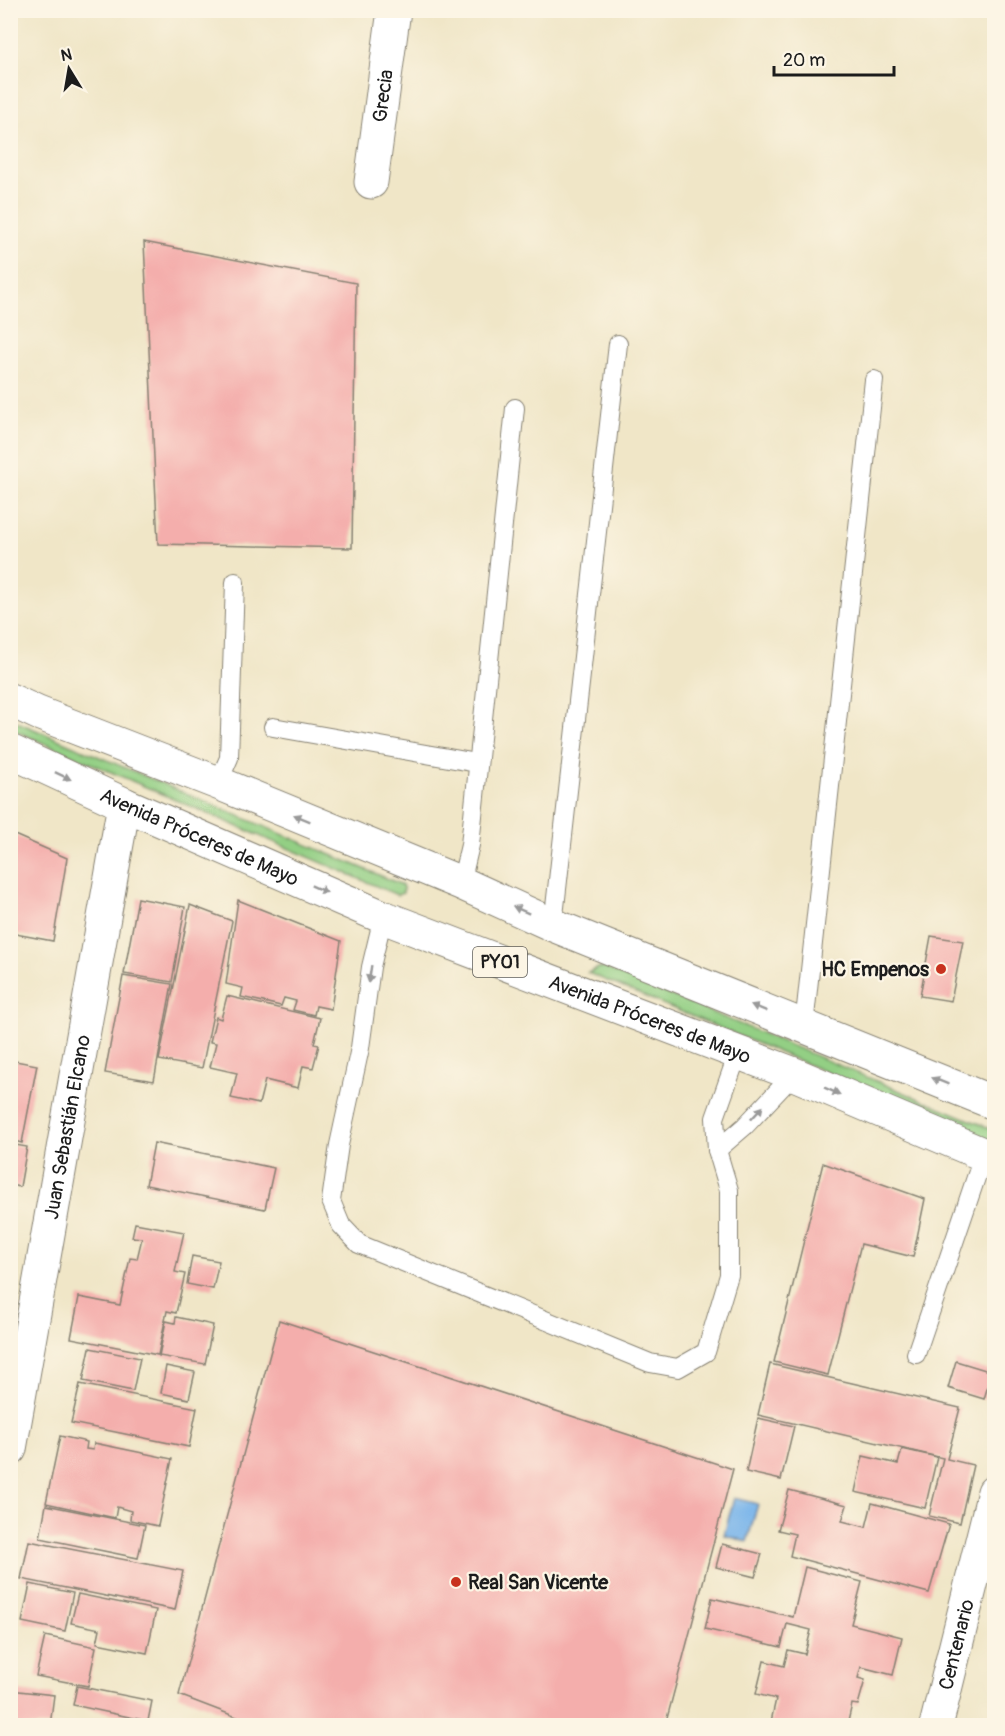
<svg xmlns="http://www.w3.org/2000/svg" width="1005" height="1736" font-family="Pangolin,sans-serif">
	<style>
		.green { fill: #93cf84; stroke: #587650; stroke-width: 1.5 }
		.water { fill: #78b4ea; stroke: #4a6883; stroke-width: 1.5 }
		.building { fill: #f4aeac }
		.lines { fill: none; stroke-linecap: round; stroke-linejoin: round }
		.lane-casing { stroke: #868172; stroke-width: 20 }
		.street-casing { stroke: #868172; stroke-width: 35 }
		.highway-casing { stroke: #868172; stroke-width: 35 }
		.lane { stroke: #fff; stroke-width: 18 }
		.street { stroke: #fff; stroke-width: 33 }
		.highway { stroke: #fff; stroke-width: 33 }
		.oneway { fill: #999 }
		.poi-dot { fill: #c8321e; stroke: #fcf5e5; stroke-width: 2 }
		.labels { text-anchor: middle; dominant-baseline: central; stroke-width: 4.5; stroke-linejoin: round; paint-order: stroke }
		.shield { fill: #fcf5e5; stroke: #5f5d58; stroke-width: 1.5 }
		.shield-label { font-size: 18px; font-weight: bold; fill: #1c1c1c }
		.street-label { font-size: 20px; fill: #1c1c1c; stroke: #fcf5e5 }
		.poi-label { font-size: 20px; font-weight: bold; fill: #1c1c1c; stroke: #fcf5e5; text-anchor: end }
	</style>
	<rect width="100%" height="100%" fill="#fcf5e5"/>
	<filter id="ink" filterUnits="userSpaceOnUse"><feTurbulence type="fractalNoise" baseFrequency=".0167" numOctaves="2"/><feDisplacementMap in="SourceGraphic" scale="12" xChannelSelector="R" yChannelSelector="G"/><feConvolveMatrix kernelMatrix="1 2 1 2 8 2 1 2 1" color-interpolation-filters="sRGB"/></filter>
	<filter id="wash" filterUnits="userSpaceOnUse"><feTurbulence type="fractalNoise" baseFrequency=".008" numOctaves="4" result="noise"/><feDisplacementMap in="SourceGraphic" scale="24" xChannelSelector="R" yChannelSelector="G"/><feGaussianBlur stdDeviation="1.35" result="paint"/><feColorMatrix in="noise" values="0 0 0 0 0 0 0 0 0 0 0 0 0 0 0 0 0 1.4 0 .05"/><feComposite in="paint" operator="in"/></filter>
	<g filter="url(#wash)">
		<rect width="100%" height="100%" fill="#f0e6c7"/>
		<!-- green -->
		<g class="green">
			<path d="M10 719 400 884 403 887V893L397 895 11 729Z"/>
			<path d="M598 968H605L994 1130V1142L588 973Z"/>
		</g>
		<!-- water -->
		<path class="water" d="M734 1498 758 1504 747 1542 724 1535Z"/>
		<g id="blocks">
			<!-- building -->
			<g class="building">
				<path d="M144 242 356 283 352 548 158 544Z"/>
				<path d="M10 833 67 858 53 941 10 933Z"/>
				<path d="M138 898 185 907 172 982 124 974Z"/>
				<path d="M238 900 341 941 331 1009 316 1006 314 1015 293 1010 296 1001 284 998 281 1006 241 997 243 988 226 984Z"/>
				<path d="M190 905 232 921 202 1068 159 1060Z"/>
				<path d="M931 936 963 941 951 1001 920 996Z"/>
				<path d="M123 976 172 984 154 1081 105 1073Z"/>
				<path d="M227 996 320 1018 314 1044 319 1045 313 1068 303 1066 298 1088 265 1080 259 1104 231 1098 237 1073 210 1067 216 1043 210 1042 216 1017 221 1019Z"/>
				<path d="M10 1060 37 1065 22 1143 10 1140Z"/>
				<path d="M154 1143 274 1168 265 1209 146 1185Z"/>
				<path d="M10 1144 27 1147 20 1187 10 1185Z"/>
				<path d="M823 1163 925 1199 913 1257 861 1244 828 1375 774 1362Z"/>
				<path d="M135 1223 184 1232 175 1272 185 1274 176 1313 167 1311 158 1355 71 1338 79 1297 120 1305 130 1258 137 1259 142 1238 132 1237Z"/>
				<path d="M192 1256 219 1261 213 1289 187 1284Z"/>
				<path d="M176 1317 213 1325 205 1364 159 1356 166 1321 175 1323Z"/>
				<path d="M279 1320 733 1469 665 1726H260L179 1695Z"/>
				<path d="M90 1348 140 1358 133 1391 83 1381Z"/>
				<path d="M956 1361 992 1372 984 1399 948 1388Z"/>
				<path d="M770 1364 960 1408 947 1459 973 1465 960 1523 929 1516 943 1458 758 1415Z"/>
				<path d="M166 1366 195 1372 189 1399 161 1393Z"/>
				<path d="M80 1384 197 1408 189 1447 71 1423Z"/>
				<path d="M758 1418 794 1426 781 1480 746 1472Z"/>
				<path d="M60 1436 87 1442 86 1449 93 1450 94 1443 172 1459 158 1526 130 1520 131 1511 117 1507 115 1518 46 1503Z"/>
				<path d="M902 1449 937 1457 925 1508 855 1492 863 1456 898 1464Z"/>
				<path d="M789 1490 847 1505 842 1521 866 1527 872 1503 949 1524 929 1593 790 1556 795 1534 778 1530Z"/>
				<path d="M46 1505 145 1525 138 1558 40 1538Z"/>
				<path d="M29 1541 183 1571 175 1610 21 1579Z"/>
				<path d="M722 1544 762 1554 755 1577 716 1567Z"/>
				<path d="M805 1567 862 1582 851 1624 902 1637 893 1675 861 1667 858 1678 865 1680 858 1705 852 1704 847 1726H770L776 1699 756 1694 764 1661 784 1666 788 1650 805 1654 811 1630 787 1624 781 1647 705 1629 712 1598 793 1617Z"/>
				<path d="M30 1584 73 1593 65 1631 22 1622Z"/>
				<path d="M78 1594 156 1610 147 1653 97 1643 100 1629 71 1623Z"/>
				<path d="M45 1636 96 1647 88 1686 36 1676Z"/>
				<path d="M77 1686 152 1701 148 1721 73 1705Z"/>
				<path d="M10 1690 54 1695 50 1726H10Z"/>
			</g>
		</g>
	</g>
	<g filter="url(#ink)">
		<use href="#blocks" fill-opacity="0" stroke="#868172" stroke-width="1.5"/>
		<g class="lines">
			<!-- lane casing -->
			<g class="lane-casing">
				<g id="lane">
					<path d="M273 727 477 763"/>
					<path d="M218 783 229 758 235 582"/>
					<path d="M461 883 470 845 515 408"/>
					<path d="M383 917 371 967 360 1048 339 1145 331 1201 341 1225 359 1244 650 1363 678 1368 706 1352 729 1275V1190L717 1150 715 1118 738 1053"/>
					<path d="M553 925 618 344"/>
					<path d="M804 1026 874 380"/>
					<path d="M717 1150 745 1126 794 1074"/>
					<path d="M916 1354 984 1154"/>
				</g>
			</g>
			<!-- street casing -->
			<g class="street-casing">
				<g id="street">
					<path id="s1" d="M371 182 394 10"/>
					<path id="s2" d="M10 1449 124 804"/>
					<path id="s3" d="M936 1726 994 1492"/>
				</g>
			</g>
			<!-- highway casing -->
			<g class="highway-casing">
				<g id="highway">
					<path d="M10 700 38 713 218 783 461 883 553 925 994 1103"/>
					<path id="s4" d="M10 751 124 804 383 917 794 1074 994 1159"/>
				</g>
			</g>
			<!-- lane -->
			<use href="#lane" class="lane"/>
			<!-- street -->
			<use href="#street" class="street"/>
			<!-- highway -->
			<use href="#highway" class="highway"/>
		</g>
		<!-- one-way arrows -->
		<defs><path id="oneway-solid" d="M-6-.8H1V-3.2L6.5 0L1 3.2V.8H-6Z" transform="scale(1.5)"/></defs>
		<g class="oneway">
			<use href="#oneway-solid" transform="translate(63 776) rotate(25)"/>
			<use href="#oneway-solid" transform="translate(302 818) rotate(-158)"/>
			<use href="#oneway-solid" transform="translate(319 889) rotate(24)"/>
			<use href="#oneway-solid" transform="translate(521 910) rotate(-156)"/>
			<use href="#oneway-solid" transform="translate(370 974) rotate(99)"/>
			<use href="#oneway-solid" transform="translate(759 1008) rotate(-158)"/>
			<use href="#oneway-solid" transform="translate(940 1081) rotate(-158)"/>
			<use href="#oneway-solid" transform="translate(832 1091) rotate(24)"/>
			<use href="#oneway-solid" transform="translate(757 1113) rotate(-47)"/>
		</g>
	</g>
	<!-- markers -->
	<g class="poi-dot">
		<circle cx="941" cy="969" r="6"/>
		<circle cx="456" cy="1582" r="6"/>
	</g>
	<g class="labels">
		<!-- shield labels -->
		<rect class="shield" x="473" y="947" width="54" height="30" rx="4.5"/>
		<g class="shield-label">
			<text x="500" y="962">PY01</text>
		</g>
		<!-- street labels -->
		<g class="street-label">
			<text stroke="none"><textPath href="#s1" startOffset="87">Grecia</textPath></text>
			<text stroke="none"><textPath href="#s4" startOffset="208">Avenida Próceres de Mayo</textPath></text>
			<text stroke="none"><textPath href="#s4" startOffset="694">Avenida Próceres de Mayo</textPath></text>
			<text stroke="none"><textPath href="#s2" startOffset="327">Juan Sebastián Elcano</textPath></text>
			<text stroke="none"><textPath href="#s3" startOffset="84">Centenario</textPath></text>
		</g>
		<!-- poi labels -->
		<g class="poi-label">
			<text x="929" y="969">HC Empenos</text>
			<text x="468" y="1582" text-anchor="start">Real San Vicente</text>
		</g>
	</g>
	<!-- margin -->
	<rect width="1005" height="1736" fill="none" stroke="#fcf5e5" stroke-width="36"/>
	<!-- north arrow -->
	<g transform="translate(69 69) rotate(349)" stroke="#fcf5e5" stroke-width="4.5" paint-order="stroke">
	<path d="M0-4.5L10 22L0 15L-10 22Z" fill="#1c1c1c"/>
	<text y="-9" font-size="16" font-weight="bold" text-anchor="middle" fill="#1c1c1c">N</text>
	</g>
	<!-- scale -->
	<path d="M774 66v9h120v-9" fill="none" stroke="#1c1c1c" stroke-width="3"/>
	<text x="783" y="66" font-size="18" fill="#1c1c1c" stroke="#fcf5e5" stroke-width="4.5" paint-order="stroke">20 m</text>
</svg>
